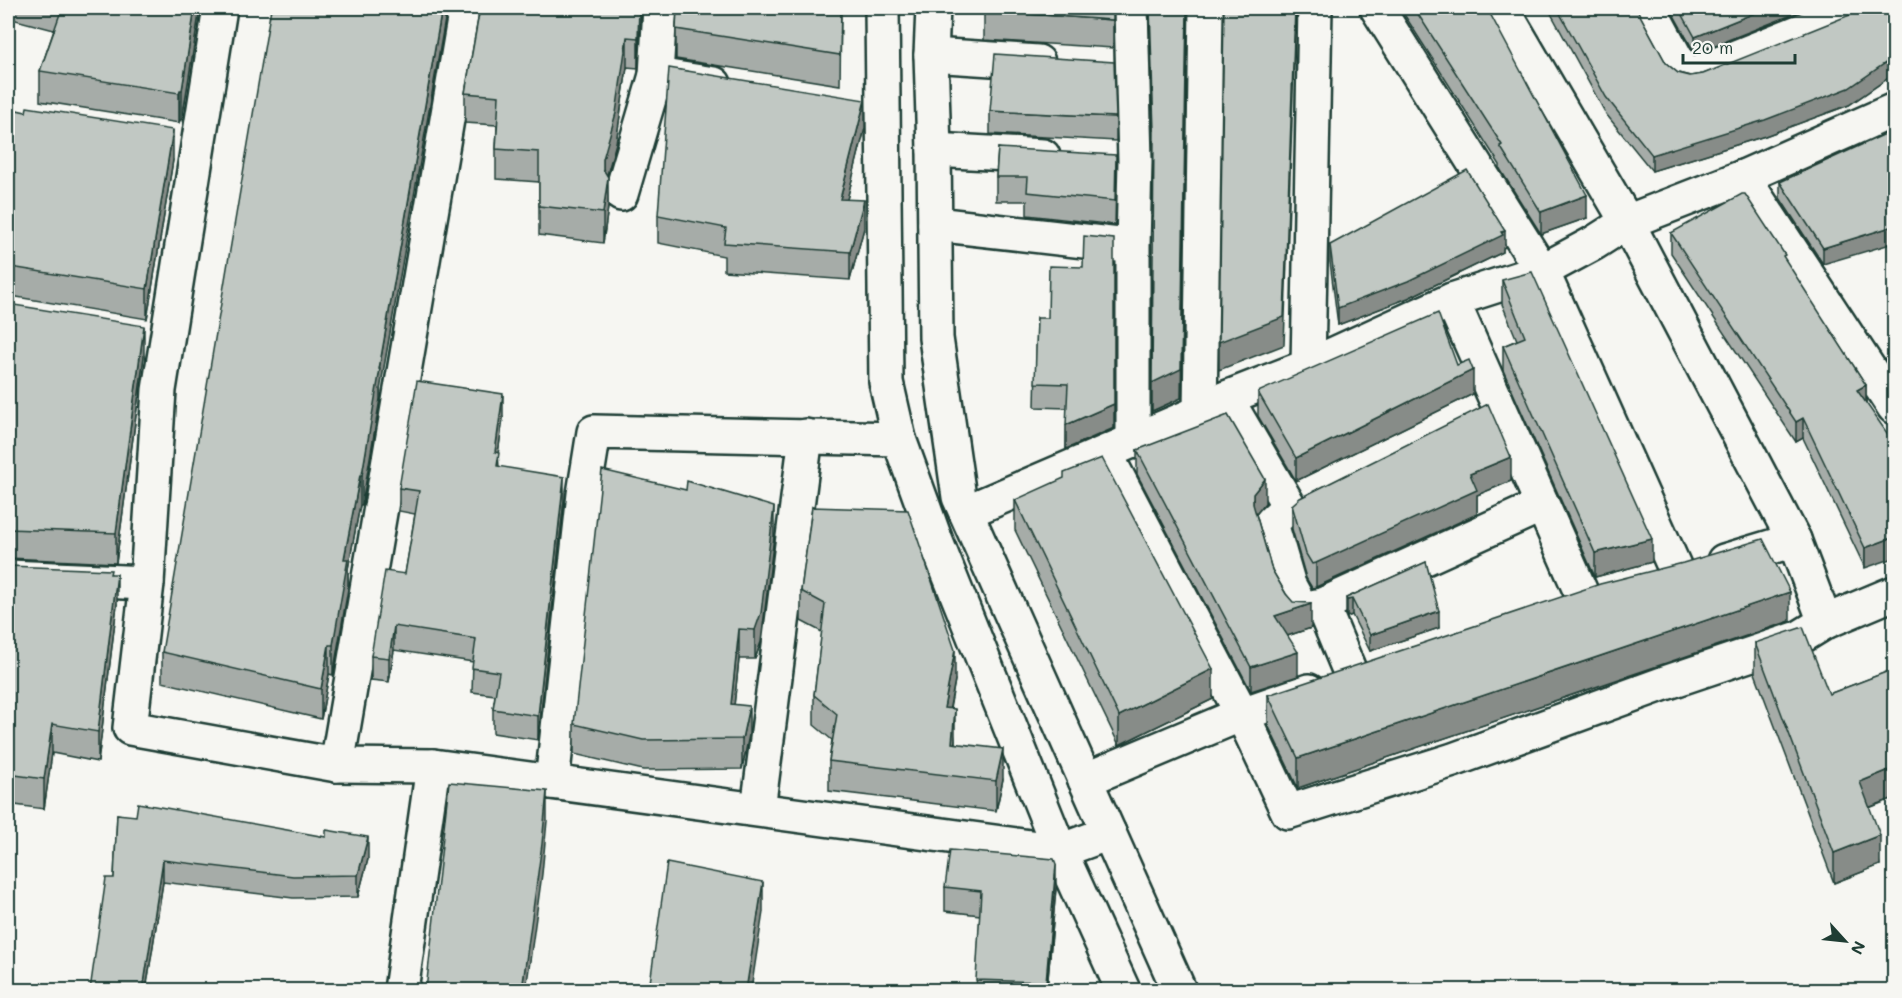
<svg xmlns="http://www.w3.org/2000/svg" width="1902" height="998" font-family="Mali,sans-serif">
	<style>
		.lines { fill: none; stroke-linecap: round; stroke-linejoin: round }
		.minor-casing { stroke: #1f3d34; stroke-width: 38 }
		.tertiary-casing { stroke: #1f3d34; stroke-width: 38 }
		.minor { stroke: #f6f6f2; stroke-width: 33 }
		.tertiary { stroke: #f6f6f2; stroke-width: 33 }
		.wall { fill: #a6aca8; stroke: #1f3d34; stroke-width: 1.5 }
		.shaded-wall { fill: #878c88; stroke: #1f3d34; stroke-width: 1.5 }
		.building { fill: #c1c8c3; stroke: #1f3d34; stroke-width: 1.5 }
	</style>
	<rect width="100%" height="100%" fill="#f6f6f2"/>
	<filter id="ink" filterUnits="userSpaceOnUse"><feTurbulence type="fractalNoise" baseFrequency=".0167" numOctaves="2"/><feDisplacementMap in="SourceGraphic" scale="12" xChannelSelector="R" yChannelSelector="G"/><feConvolveMatrix kernelMatrix="1 2 1 2 8 2 1 2 1" color-interpolation-filters="sRGB"/></filter>
	<g filter="url(#ink)">
		<g class="lines">
			<!-- minor casing -->
			<g class="minor-casing">
				<g id="minor">
					<path d="M220 8 159 390 147 583 130 728 337 765 433 766 1060 851 1109 833"/>
					<path d="M1131 8 1135 161 1133 246V441"/>
					<path d="M1377 8 1542 271 1678 575"/>
					<path d="M1502 8 1627 222 1794 540 1825 622"/>
					<path d="M1649 8 1683 71 1688 74 1696 73 1858 8"/>
					<path d="M931 55 1038 62"/>
					<path d="M656 75 714 84"/>
					<path d="M934 150 1043 156"/>
					<path d="M1743 177 1894 407"/>
					<path d="M621 194 656 75 660 8"/>
					<path d="M935 224 1128 246"/>
					<path d="M1452 300 1584 599"/>
					<path d="M1308 366 1315 8"/>
					<path d="M1226 398 1289 506 1271 523 1289 585 1302 609 1322 605 1352 677"/>
					<path d="M1200 412 1206 8"/>
					<path d="M1105 453 1242 714 1288 812 1453 760 1665 683 1799 638 1825 622 1894 593"/>
					<path d="M966 512 1200 412 1226 398 1308 366 1452 300 1542 271 1594 243 1627 222 1743 177 1894 110"/>
					<path d="M1724 561 1794 540"/>
					<path d="M8 577 147 583"/>
					<path d="M1322 605 1542 505"/>
					<path d="M337 765 466 8"/>
					<path d="M1085 780 1242 714 1309 691"/>
					<path d="M552 782 584 494 594 432 899 439"/>
					<path d="M758 809 806 436"/>
					<path d="M401 990 433 766"/>
				</g>
			</g>
			<!-- tertiary casing -->
			<g class="tertiary-casing">
				<g id="tertiary">
					<path d="M882 8 886 382 899 439 937 544 1060 851 1123 990"/>
					<path d="M933 8 931 55 934 150 936 338 959 497 1179 990"/>
				</g>
			</g>
			<!-- minor -->
			<use href="#minor" class="minor"/>
			<!-- tertiary -->
			<use href="#tertiary" class="tertiary"/>
		</g>
		<!-- wall -->
		<g class="wall">
			<path d="M8 8H200L182 120H180L179 123 40 101V71L54 30 8 18Z"/>
			<path d="M480 8H641L638 68 627 67 616 143 607 176 608 207 603 243 539 235V182L496 179V149L497 125 465 123V93Z"/>
			<path d="M677 8H841L840 85 676 59V29Z"/>
			<path d="M1150 8H1187L1181 398 1152 411 1154 154Z"/>
			<path d="M1400 8H1487L1587 218 1541 234 1500 169V165Z"/>
			<path d="M1546 8H1636L1666 63 1678 73 1690 76 1703 74 1894 8V74L1849 105 1765 136 1652 171 1606 114 1549 10H1548Z"/>
			<path d="M1670 8H1809L1695 53Z"/>
			<path d="M984 11 1113 20V48L984 40Z"/>
			<path d="M8 108 173 160 147 319 11 296 8 297Z"/>
			<path d="M990 111 1116 117V141L990 134Z"/>
			<path d="M865 128 847 199 864 228 850 280 724 271V256L658 243V215Z"/>
			<path d="M1894 130 1823 264 1780 198V182Z"/>
			<path d="M998 148 1116 179 1115 225 1027 215V201H996V177Z"/>
			<path d="M1671 233 1785 261 1866 385 1865 568 1803 438 1796 442 1671 253Z"/>
			<path d="M1330 245 1505 247 1503 248V252L1408 298 1338 325 1330 262Z"/>
			<path d="M1502 280 1652 562 1595 577 1503 370V346L1517 340 1502 304Z"/>
			<path d="M8 304 144 356 116 563 8 558Z"/>
			<path d="M1037 318 1114 428 1066 449 1067 408 1035 407Z"/>
			<path d="M1457 365 1473 394 1296 481 1258 416V392Z"/>
			<path d="M380 390V399L362 505H360L348 569V589L333 675 329 674 321 719 162 682V652Z"/>
			<path d="M503 418 498 453 499 467 564 500 538 740 493 733V709L495 695 472 692 473 662 394 650 389 682 371 680V656L405 574 415 514 399 511V488Z"/>
			<path d="M1137 450 1265 503 1256 514 1272 570 1286 594 1311 628 1287 636 1298 676 1251 691 1137 474Z"/>
			<path d="M1511 481 1477 495V514L1316 587 1312 588 1306 578 1292 529V505Z"/>
			<path d="M1015 500 1213 699 1119 745 1015 530Z"/>
			<path d="M812 507 955 680 950 709 955 739V744L1003 779 996 811 829 791V761L832 740 814 725V695L822 632 801 621V591Z"/>
			<path d="M774 536 761 642 755 659H739L734 705 749 735 742 769 643 770 574 754V724Z"/>
			<path d="M1426 562 1439 628 1370 651 1352 615 1347 617 1346 615V598Z"/>
			<path d="M8 566 111 574 117 604 98 762 52 753 44 809 8 804Z"/>
			<path d="M1790 621 1298 788 1268 725V695Z"/>
			<path d="M1755 643 1829 694 1894 669V798L1869 808 1880 865 1834 883 1755 673Z"/>
			<path d="M117 814 368 859 358 897 293 898 163 882 146 990H90L114 878Z"/>
			<path d="M945 887 1056 888 1047 990H976L980 915 945 911Z"/>
		</g>
		<!-- shaded-wall -->
		<g class="shaded-wall">
			<path d="M195 8H200L182 120V90Z"/>
			<path d="M442 8H447L380 390V399L362 505V475L379 369Z"/>
			<path d="M639 8H641L638 68V38Z"/>
			<path d="M1187 8 1181 398 1152 411V383Z"/>
			<path d="M1295 8H1296L1284 345 1219 370V342Z"/>
			<path d="M1767 8H1809L1695 53V37Z"/>
			<path d="M627 37V67L616 143 603 189V159Z"/>
			<path d="M1894 57V74L1849 105 1765 136 1652 171V155Z"/>
			<path d="M180 90V120L179 123V93Z"/>
			<path d="M865 100V128L840 227V199Z"/>
			<path d="M173 130V160L147 319V289Z"/>
			<path d="M608 177V207L603 243V213Z"/>
			<path d="M1587 195V218L1541 234V212Z"/>
			<path d="M864 200V228L850 280V252Z"/>
			<path d="M1894 226V243L1823 264V248Z"/>
			<path d="M1505 231V247L1503 248V252L1408 298 1338 325V308Z"/>
			<path d="M144 326V356L116 563V533Z"/>
			<path d="M1473 370V394L1296 481V458Z"/>
			<path d="M1866 385V406L1857 390Z"/>
			<path d="M503 394V418L495 476V452Z"/>
			<path d="M1114 404V428L1066 449V425Z"/>
			<path d="M1803 418V438L1796 442V422Z"/>
			<path d="M1511 457V481L1477 495V514L1316 587V563L1470 474Z"/>
			<path d="M360 475V505L348 569V589L333 675V645L344 559Z"/>
			<path d="M564 477V500L538 740V716Z"/>
			<path d="M1265 479V503L1253 518V494Z"/>
			<path d="M774 507V536L761 642 755 659V630Z"/>
			<path d="M1894 537V558L1865 568V548Z"/>
			<path d="M1652 539V562L1595 577V553Z"/>
			<path d="M117 574V604L98 762V732Z"/>
			<path d="M1790 592V621L1298 788V758Z"/>
			<path d="M1352 599V615L1347 617V600Z"/>
			<path d="M1311 604V628L1275 640V616Z"/>
			<path d="M1439 611V628L1370 651V635Z"/>
			<path d="M394 626V650L389 682V658Z"/>
			<path d="M739 629V659L731 734V704Z"/>
			<path d="M329 645V674L321 719V689Z"/>
			<path d="M955 650V680L944 738V708Z"/>
			<path d="M1298 652V676L1251 691V667Z"/>
			<path d="M1213 669V699L1119 745V716Z"/>
			<path d="M749 706V735L742 769V739Z"/>
			<path d="M955 709V739L952 773V743Z"/>
			<path d="M52 724V753L44 809V779Z"/>
			<path d="M1003 749V779L996 811V781Z"/>
			<path d="M1894 768V798L1860 811V782Z"/>
			<path d="M547 791V821L542 874 526 990H522Z"/>
			<path d="M1880 835V865L1834 883V853Z"/>
			<path d="M368 837V859L358 897V875Z"/>
			<path d="M163 860V882L146 990H143Z"/>
			<path d="M1056 864V888L1047 990H1046Z"/>
			<path d="M763 882V912L751 990H746Z"/>
		</g>
		<!-- building -->
		<g class="building">
			<path d="M62 8H195L182 90H180L179 93 40 71Z"/>
			<path d="M271 8H442L379 369H380L362 475H360L344 559H348L333 645H329L321 689 162 652Z"/>
			<path d="M480 8H639L638 38 627 37 616 113 603 159V169L608 177 603 213 539 206V152L496 149 499 96 465 93Z"/>
			<path d="M677 8H841L840 55 676 29Z"/>
			<path d="M985 8H1113V20L984 11Z"/>
			<path d="M1150 8H1187L1181 369 1152 383 1154 132Z"/>
			<path d="M1224 8H1295L1284 317 1219 342Z"/>
			<path d="M1414 8H1487L1587 195 1541 212 1500 146 1502 145Z"/>
			<path d="M1557 8H1636L1666 63 1678 73 1690 76 1703 74 1867 8H1894V57L1849 88 1765 120 1652 155 1606 97Z"/>
			<path d="M1679 8H1767L1695 37Z"/>
			<path d="M995 54 1114 62 1116 117 990 111Z"/>
			<path d="M669 68 865 100 840 199 864 200 850 252 724 243 726 228 658 215Z"/>
			<path d="M27 107 173 130 147 289 11 267H8V108L26 112Z"/>
			<path d="M1894 130V226L1823 248 1780 182Z"/>
			<path d="M998 148 1116 155 1115 201 1027 192 1028 177H996Z"/>
			<path d="M1467 170 1505 231 1501 232 1503 235 1408 281 1338 308 1330 245Z"/>
			<path d="M1742 194H1745L1785 255 1783 256 1866 385 1857 390 1894 443V537L1865 548 1803 418 1796 422 1671 233Z"/>
			<path d="M1084 236 1114 239V404L1066 425 1068 384 1035 383 1037 318H1048L1049 266 1083 267Z"/>
			<path d="M1532 272 1652 539 1595 553 1503 346 1525 337 1502 280Z"/>
			<path d="M8 304 144 326 116 533 8 529Z"/>
			<path d="M1438 313 1457 365 1469 360 1473 370 1296 458 1258 392Z"/>
			<path d="M417 381 503 394 495 452 499 453 497 466 564 477 538 716 493 709 499 672 472 668 476 639 394 626 389 658 371 656 385 571 405 574 419 491 399 488Z"/>
			<path d="M1488 404 1511 457 1470 474 1477 490 1316 563 1312 564 1306 554 1292 505 1300 498Z"/>
			<path d="M1228 415 1265 479 1253 494V504L1272 570 1286 594 1293 602 1311 603V604L1275 616 1298 652 1251 667 1137 450Z"/>
			<path d="M1102 458 1213 669 1119 716 1015 500 1064 478V473Z"/>
			<path d="M602 470 686 490 687 481 774 507 761 613 755 630 739 629 731 704 749 706 742 739 643 740 574 724Z"/>
			<path d="M812 507 908 510 955 650 944 708 955 709 952 743 1003 749 996 781 829 761 837 714 814 695 825 604 801 591Z"/>
			<path d="M1763 539 1790 592 1298 758 1268 695 1600 584 1683 563Z"/>
			<path d="M1426 562 1439 611 1370 635 1352 599 1347 600 1346 598Z"/>
			<path d="M8 566 111 570 110 574H117L98 732 52 724 44 779 8 774Z"/>
			<path d="M1803 627 1829 694 1894 669V768L1860 782 1880 835 1834 853 1755 643Z"/>
			<path d="M449 782 547 791 542 844 522 990H426Z"/>
			<path d="M138 803 326 837V830L368 837 358 875 293 876 163 860 143 990H90L106 878H114L117 814 136 816Z"/>
			<path d="M950 850 1054 859 1056 864 1046 982 976 980 981 891 945 887Z"/>
			<path d="M667 863 763 882 746 990H649Z"/>
		</g>
	</g>
	<!-- margin -->
	<rect width="1902" height="998" fill="none" stroke="#f6f6f2" stroke-width="30"/>
	<rect x="15" y="15" width="1872" height="968" fill="none" stroke="#1f3d34" stroke-width="2" filter="url(#ink)"/>
	<!-- north arrow -->
	<g transform="translate(1845 941) rotate(117)" stroke="#f6f6f2" stroke-width="4.5" paint-order="stroke">
	<path d="M0-4.5L10 22L0 15L-10 22Z" fill="#1f3d34"/>
	<text y="-9" font-size="16" font-weight="bold" text-anchor="middle" fill="#1f3d34">N</text>
	</g>
	<!-- scale -->
	<path d="M1683 54v9h112v-9" fill="none" stroke="#1f3d34" stroke-width="3"/>
	<text x="1692" y="54" font-size="18" fill="#1f3d34" stroke="#f6f6f2" stroke-width="4.5" paint-order="stroke">20 m</text>
</svg>
